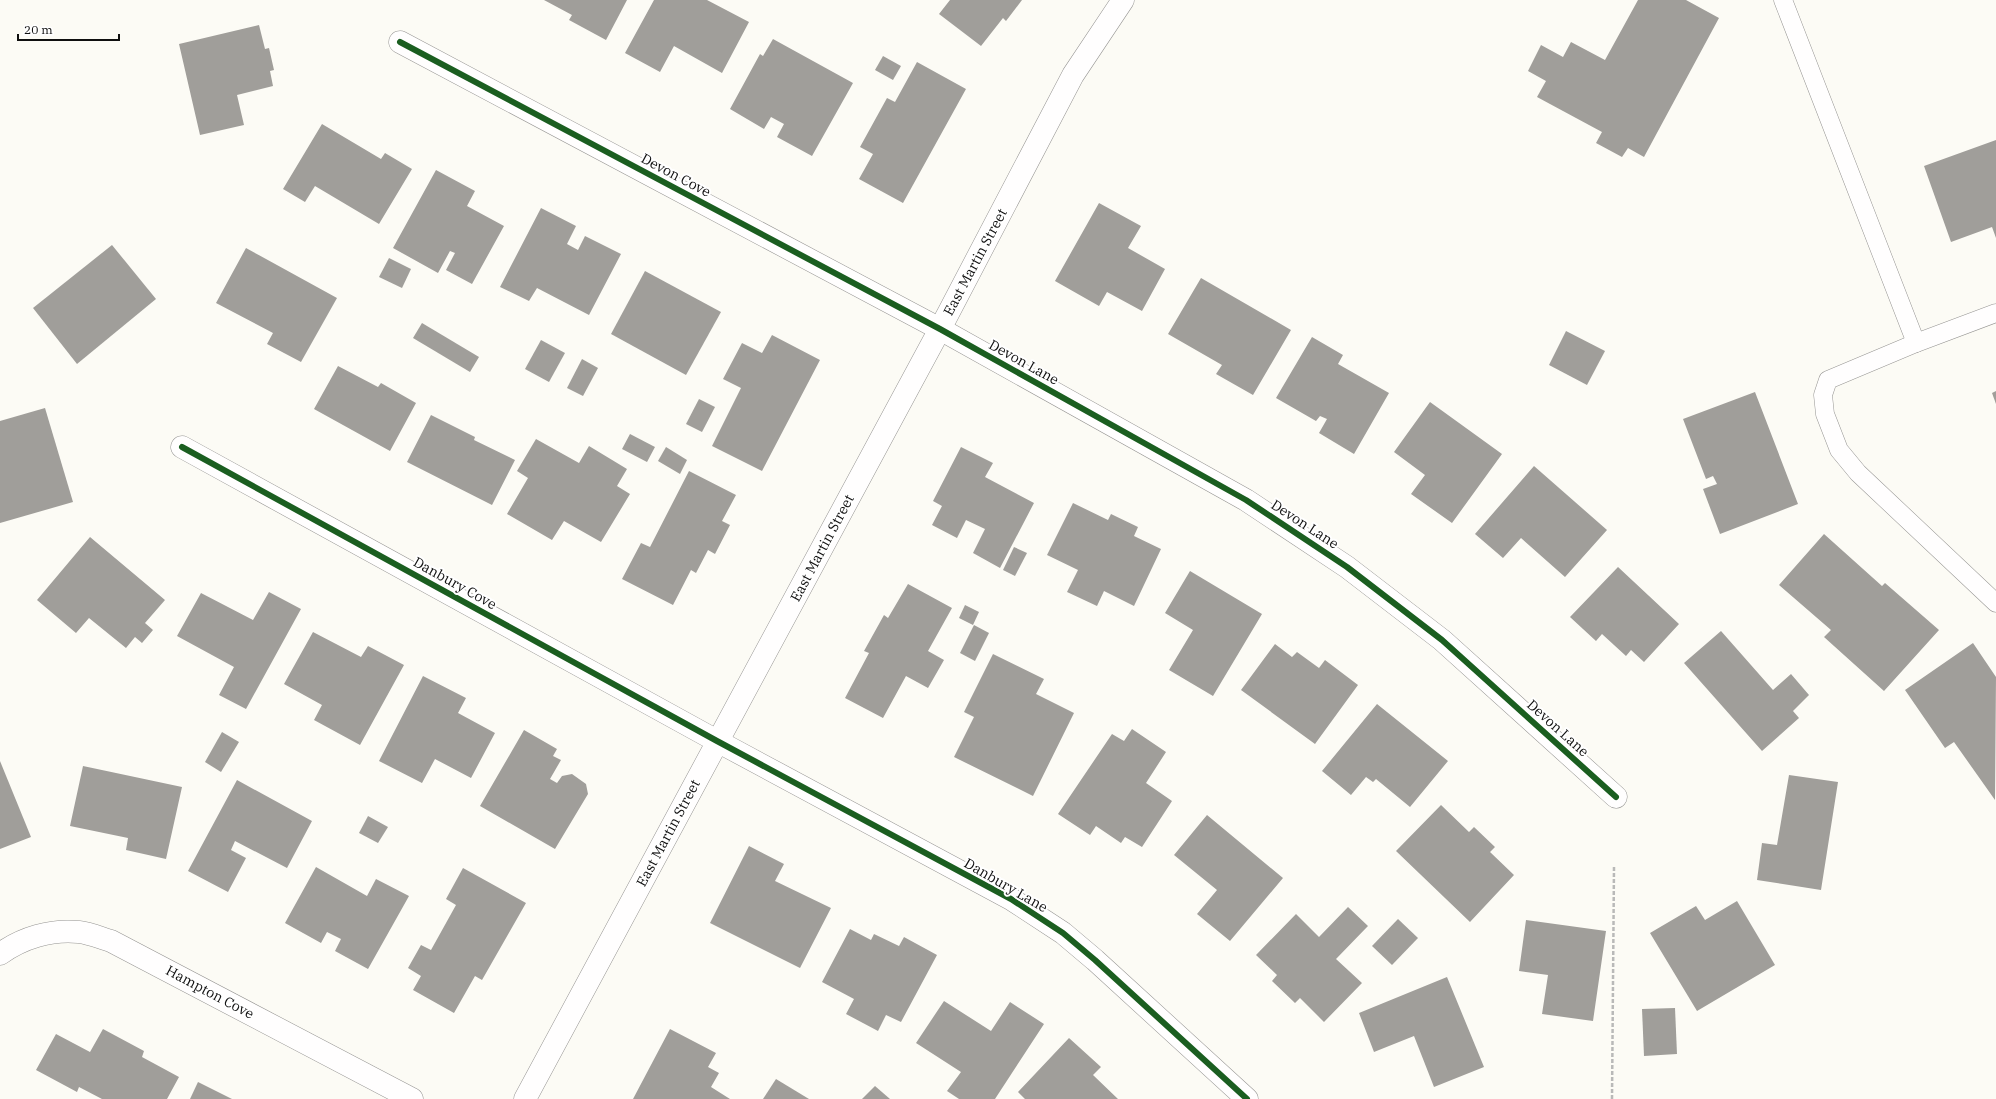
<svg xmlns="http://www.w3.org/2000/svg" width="1996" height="1099" font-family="'IBM Plex Serif',serif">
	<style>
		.building { fill: #a09e9a }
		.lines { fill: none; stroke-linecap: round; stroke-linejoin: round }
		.lane-casing { stroke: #969593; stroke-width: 19 }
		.street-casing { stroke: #969593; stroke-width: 23 }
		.path { stroke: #b9b9b8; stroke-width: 2.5; stroke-dasharray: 4 2; stroke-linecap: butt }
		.lane { stroke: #fffefe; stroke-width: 18 }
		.street { stroke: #fffefe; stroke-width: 22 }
		.cycleway-casing { stroke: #fff; stroke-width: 8 }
		.cycleway { stroke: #1b5e20; stroke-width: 6 }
		.labels { text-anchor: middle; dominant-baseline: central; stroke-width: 4; stroke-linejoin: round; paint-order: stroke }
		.street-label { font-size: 14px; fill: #0f0f0f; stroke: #fff }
	</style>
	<rect width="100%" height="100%" fill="#fcfbf5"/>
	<!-- building -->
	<g class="building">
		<path d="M544 0H627L606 40 569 20 572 15Z"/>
		<path d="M654 0H707L749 22 722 73 674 46 660 72 625 53Z"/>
		<path d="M950 0H1022L1006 21 1003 18 981 46 939 14Z"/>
		<path d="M1638 0H1686L1719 18 1644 157 1628 148 1622 157 1596 143 1602 132 1537 97 1546 81 1528 71 1541 45 1563 57 1571 42 1605 60Z"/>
		<path d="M259 25 265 49 269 48 274 70 270 71 273 86 237 95 244 125 200 135 179 44Z"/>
		<path d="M773 39 853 83 812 156 777 137 784 124 771 117 764 129 730 109 760 54 763 56Z"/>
		<path d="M883 56 901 66 893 80 875 70Z"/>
		<path d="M917 62 966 89 903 203 859 179 873 154 860 147 887 98 895 102Z"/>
		<path d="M322 124 381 159 385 153 412 169 379 224 315 186 305 202 283 189Z"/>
		<path d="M1996 140V238L1992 227 1951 242 1924 166Z"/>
		<path d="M436 170 475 191 467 206 504 226 472 284 446 270 455 253 450 251 438 273 393 248Z"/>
		<path d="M1099 203 1141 226 1128 248 1165 269 1142 311 1107 292 1099 306 1055 281Z"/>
		<path d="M541 208 576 226 567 244 578 250 585 236 621 254 589 315 537 288 529 301 500 287Z"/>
		<path d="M112 245 156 299 77 364 33 308Z"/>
		<path d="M246 248 337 298 301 362 267 344 273 333 216 303Z"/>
		<path d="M389 258 411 269 402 288 379 277Z"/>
		<path d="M645 271 721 312 686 375 611 334Z"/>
		<path d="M1201 278 1291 330 1253 395 1216 374 1222 365 1168 334Z"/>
		<path d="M422 323 479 357 470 372 413 338Z"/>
		<path d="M1566 331 1605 351 1587 385 1549 365Z"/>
		<path d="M772 335 820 360 762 471 712 446 741 388 723 379 742 343 762 353Z"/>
		<path d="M1312 337 1343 355 1338 364 1389 393 1354 454 1319 433 1327 419 1320 416 1316 421 1276 398Z"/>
		<path d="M541 340 565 353 549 382 525 369Z"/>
		<path d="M582 359 598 368 583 396 567 388Z"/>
		<path d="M338 366 378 387 381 383 416 403 390 451 314 409Z"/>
		<path d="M1996 391V404L1992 393Z"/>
		<path d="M1755 392 1798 504 1720 534 1703 489 1717 484 1713 476 1706 479 1683 419Z"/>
		<path d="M699 399 715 407 702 432 686 424Z"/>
		<path d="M1430 402 1502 454 1452 523 1411 494 1425 475 1394 452Z"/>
		<path d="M45 408 73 502 0 523V421Z"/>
		<path d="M431 415 475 437 474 440 515 460 492 505 407 462Z"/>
		<path d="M630 434 655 447 647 462 622 449Z"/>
		<path d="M536 439 579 463 589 446 627 469 617 486 630 494 601 542 564 521 552 540 507 514 528 478 517 471Z"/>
		<path d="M666 447 687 460 680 474 658 461Z"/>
		<path d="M961 447 993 463 985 477 1034 503 1000 568 973 553 985 529 966 520 957 538 932 525 942 506 933 501Z"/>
		<path d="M1534 466 1607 530 1565 577 1521 538 1503 558 1475 534Z"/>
		<path d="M689 471 736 495 722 521 730 525 715 554 708 550 696 573 691 570 673 605 622 579 641 543 650 547Z"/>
		<path d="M1073 503 1108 520 1111 514 1138 527 1134 536 1161 549 1134 606 1104 591 1097 606 1067 592 1078 570 1047 555Z"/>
		<path d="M1824 534 1882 586 1885 583 1939 630 1884 691 1824 637 1831 630 1779 585Z"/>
		<path d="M90 537 165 600 145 623 153 630 142 643 135 637 126 648 89 618 76 633 37 600Z"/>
		<path d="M1014 547 1027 553 1015 576 1003 570Z"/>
		<path d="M1618 567 1679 624 1644 662 1631 650 1626 656 1602 634 1596 641 1570 617Z"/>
		<path d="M1190 571 1262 614 1213 696 1169 670 1193 630 1165 613Z"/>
		<path d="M908 584 952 608 928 651 944 660 928 688 906 676 883 718 845 698 869 653 864 651 884 615 888 618Z"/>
		<path d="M269 592 301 609 246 709 219 695 234 667 177 636 201 593 253 620Z"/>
		<path d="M965 605 979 612 973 625 959 618Z"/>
		<path d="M974 625 989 633 975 661 960 653Z"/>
		<path d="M1721 631 1773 690 1791 674 1809 695 1793 711 1799 718 1762 751 1684 663Z"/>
		<path d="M313 632 361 657 368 646 404 665 360 745 314 720 322 705 284 684Z"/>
		<path d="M1973 643 1996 677 1995 800 1954 742 1945 748 1905 690Z"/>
		<path d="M1275 644 1292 657 1297 652 1319 668 1325 660 1358 685 1315 744 1241 690Z"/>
		<path d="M993 654 1044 679 1036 694 1074 713 1033 796 954 757 974 717 964 712Z"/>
		<path d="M423 676 466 698 458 713 495 733 471 778 435 759 422 783 379 761Z"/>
		<path d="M1377 704 1448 761 1410 807 1376 779 1373 782 1366 777 1351 795 1322 771Z"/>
		<path d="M1132 729 1166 752 1146 783 1172 801 1142 847 1125 837 1121 843 1096 826 1090 835 1058 814 1112 734 1124 741Z"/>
		<path d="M524 730 557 749 553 756 561 760 550 779 557 783 562 776 572 774 586 784 588 794 555 849 480 806Z"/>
		<path d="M222 732 239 742 221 772 205 762Z"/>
		<path d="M0 761 31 837 0 849Z"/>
		<path d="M83 766 182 787 166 859 126 850 128 838 70 826Z"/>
		<path d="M1789 775 1838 782 1821 890 1757 880 1762 843 1777 845Z"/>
		<path d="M237 780 312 821 287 868 235 841 231 850 246 858 228 892 188 871Z"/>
		<path d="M1441 805 1469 832 1474 827 1495 847 1490 852 1514 875 1470 922 1396 851Z"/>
		<path d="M1207 815 1283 878 1230 941 1197 914 1217 890 1174 855Z"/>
		<path d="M368 816 388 827 378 843 359 833Z"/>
		<path d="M749 846 784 864 775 881 831 908 800 968 710 923Z"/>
		<path d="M316 867 367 896 376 879 409 896 368 969 335 951 341 939 327 932 321 943 285 923Z"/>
		<path d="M463 868 526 903 482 980 475 976 454 1013 413 990 421 976 408 968 421 945 431 950 456 905 446 899Z"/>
		<path d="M1737 901 1775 965 1697 1011 1650 933 1696 906 1705 920Z"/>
		<path d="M1348 907 1368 926 1336 959 1362 983 1324 1022 1300 998 1295 1003 1272 981 1277 975 1256 955 1296 914 1319 937Z"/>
		<path d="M1398 919 1418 938 1392 965 1372 946Z"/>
		<path d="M1526 920 1606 931 1593 1021 1542 1014 1548 975 1519 971Z"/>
		<path d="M850 929 871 940 874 934 899 946 904 937 937 955 901 1022 886 1015 878 1031 846 1014 854 999 822 982Z"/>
		<path d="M1447 977 1484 1067 1434 1087 1414 1036 1374 1052 1359 1013Z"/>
		<path d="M944 1001 991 1031 1010 1002 1044 1024 995 1099H959L947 1091 961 1072 916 1043Z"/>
		<path d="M1675 1008 1677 1054 1644 1056 1642 1009Z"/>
		<path d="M103 1029 144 1051 142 1057 179 1077 167 1099H102L79 1087 77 1092 36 1070 56 1034 90 1052Z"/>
		<path d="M670 1029 716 1053 708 1067 719 1073 711 1087 730 1099H633Z"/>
		<path d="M1069 1038 1101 1067 1093 1075 1118 1099H1025L1018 1092Z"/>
		<path d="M776 1079 809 1099H763Z"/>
		<path d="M198 1082 232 1099H190Z"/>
		<path d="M875 1086 890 1099H862Z"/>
	</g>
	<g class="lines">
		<!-- lane casing -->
		<g class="lane-casing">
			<g id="lane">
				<path d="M1783 0 1916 343 1996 313"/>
				<path d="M1916 343 1828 380 1823 395 1825 414 1839 450 1858 473 1996 603"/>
			</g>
		</g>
		<!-- street casing -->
		<g class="street-casing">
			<g id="street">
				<path d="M400 42 940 329 1246 500 1347 567 1442 640 1616 797"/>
				<path d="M182 447 717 741 1011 899 1063 933 1095 960 1247 1099"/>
				<path d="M0 954C22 938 51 929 79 932 89 933 101 938 111 941L412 1099"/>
				<path d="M525 1099 940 329 1073 75 1123 0"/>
			</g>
		</g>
		<!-- path -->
		<path class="path" d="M1612 1099 1614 867"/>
		<!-- lane -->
		<use href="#lane" class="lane"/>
		<!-- street -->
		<use href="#street" class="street"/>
		<!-- cycleway casing -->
		<g class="cycleway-casing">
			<g id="cycleway">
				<path d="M400 42 940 329 1246 500 1347 567 1442 640 1616 797"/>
				<path d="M182 447 717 741 1011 899 1063 933 1095 960 1247 1099"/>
			</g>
		</g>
		<!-- cycleway -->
		<use href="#cycleway" class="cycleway"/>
	</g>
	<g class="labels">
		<!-- street labels -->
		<g class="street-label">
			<text transform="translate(676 175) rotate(28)">Devon Cove</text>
			<text transform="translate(975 262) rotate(-62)">East Martin Street</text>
			<text transform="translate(1024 362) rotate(29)">Devon Lane</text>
			<text transform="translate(1305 524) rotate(33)">Devon Lane</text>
			<text transform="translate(822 548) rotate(-62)">East Martin Street</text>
			<text transform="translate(455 583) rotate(29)">Danbury Cove</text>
			<text transform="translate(1558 728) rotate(42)">Devon Lane</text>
			<text transform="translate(668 833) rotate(-62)">East Martin Street</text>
			<text transform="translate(1006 885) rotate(30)">Danbury Lane</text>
			<text transform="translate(210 992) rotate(28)">Hampton Cove</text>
		</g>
	</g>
	<!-- scale -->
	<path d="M18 34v6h101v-6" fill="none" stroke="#0f0f0f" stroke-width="2"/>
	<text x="24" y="34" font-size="12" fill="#0f0f0f" stroke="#ffffff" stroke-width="3" paint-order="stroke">20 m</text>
</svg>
